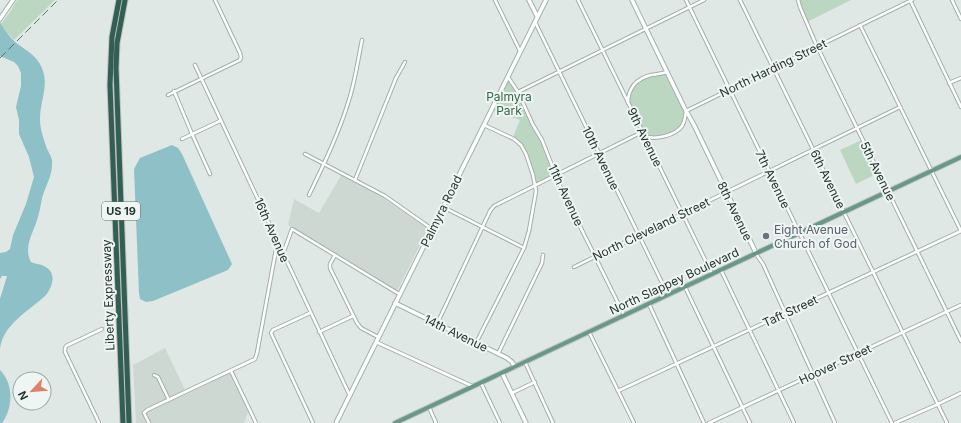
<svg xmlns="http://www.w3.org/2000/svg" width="961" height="423" font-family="Inter,sans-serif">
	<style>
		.built { fill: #ced8d3 }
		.green { fill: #bbd7c1 }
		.water { fill: #8ec0c7 }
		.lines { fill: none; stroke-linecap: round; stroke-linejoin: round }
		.street-casing { stroke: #a3afaa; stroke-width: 4.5 }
		.secondary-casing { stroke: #a0b3ab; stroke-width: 5.5 }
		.primary-casing { stroke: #bdc3c1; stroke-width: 6 }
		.highway-casing { stroke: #bdc3c1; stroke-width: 7 }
		.street { stroke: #fff; stroke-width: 2.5 }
		.secondary { stroke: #fff; stroke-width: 3.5 }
		.primary { stroke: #69988b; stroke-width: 4 }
		.highway { stroke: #325e54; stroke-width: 5 }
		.rail { stroke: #5d726c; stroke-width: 1; stroke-dasharray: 8 4; stroke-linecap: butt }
		.worship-dot { fill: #6b7280; stroke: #eff5f2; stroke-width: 1.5 }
		.labels { text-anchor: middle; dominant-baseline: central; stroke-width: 4; stroke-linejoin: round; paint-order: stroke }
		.shield { fill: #eff5f2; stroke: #606f6a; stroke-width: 1 }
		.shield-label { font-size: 11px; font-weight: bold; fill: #223630 }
		.street-label { font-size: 12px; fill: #223630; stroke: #eff5f2 }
		.park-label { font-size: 12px; fill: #326845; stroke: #eff5f2 }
		.worship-label { font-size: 12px; fill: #5b616d; stroke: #eff5f2; text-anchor: start }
	</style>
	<rect width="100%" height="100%" fill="#dfe8e4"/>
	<!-- built -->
	<g class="built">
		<path d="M342 174 382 197 428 229 397 291 288 225 294 199 319 213Z"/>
		<path d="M165 348 187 394 230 372 248 412 244 423H136L133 365Z"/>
	</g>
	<!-- green -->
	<g class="green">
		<path d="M17 0H55L14 40C9 34 4 31 1 24L10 12Z"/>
		<path d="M799 0H851L807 22Z"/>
		<path d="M667 72C670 79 685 105 686 111 688 135 661 137 644 136L628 104 629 97 635 84 651 75Z"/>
		<path d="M507 77C528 107 542 141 555 175L536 185 524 150 513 137 520 120 491 110Z"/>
		<path d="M862 140 878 173 856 184 840 150Z"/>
	</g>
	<!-- water -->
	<g class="water">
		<path d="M0 22C4 30 12 40 19 45 26 50 33 54 38 61 52 81 40 98 40 120 40 129 44 140 47 149 49 153 51 156 52 160 53 172 48 182 44 192 41 199 41 206 39 213 36 229 22 246 31 262 35 264 40 264 44 266 57 272 53 286 46 295 29 311 3 324 0 349V299L7 276H2L0 279V253L6 252 10 249 13 235 26 204 34 177 29 157 19 134V120L16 107 21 86V73L18 66 14 62 0 56Z"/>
		<path d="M172 145 178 148 182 154 232 264 228 270 153 301 146 302 140 299 139 293 134 169 140 158Z"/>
		<path d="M0 370C14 384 13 408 2 423H0Z"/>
	</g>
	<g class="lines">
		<!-- street casing -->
		<g class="street-casing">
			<g id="street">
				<path d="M495 0 520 51"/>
				<path d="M578 0 712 274"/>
				<path d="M686 0 892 423"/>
				<path d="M740 0 947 423"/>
				<path d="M798 0 800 7 815 42 961 341"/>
				<path d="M910 0 961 107"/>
				<path d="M952 0 961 19"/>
				<path d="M535 22 668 295"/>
				<path d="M860 25 961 231"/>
				<path d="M195 65 350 396"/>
				<path d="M508 77 518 92 533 125 542 140 560 186 624 315"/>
				<path d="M949 83 961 78"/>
				<path d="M174 91 192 134 210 174"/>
				<path d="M518 92 704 0"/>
				<path d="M168 95 240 60 241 57 240 53 215 0"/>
				<path d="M628 103C628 88 636 79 651 75 656 74 661 74 667 72"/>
				<path d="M644 136C655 140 675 136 682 126 685 122 685 116 686 111L912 0"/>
				<path d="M182 139 220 121"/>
				<path d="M305 154 385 196 432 229"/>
				<path d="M355 180 396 78 405 62"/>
				<path d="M309 195C324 164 339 133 349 100 355 81 358 60 362 40"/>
				<path d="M443 207 524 248"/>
				<path d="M283 254 292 229 399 294"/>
				<path d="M756 254 763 264 835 423"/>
				<path d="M335 255 330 264V268L357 323 361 328 378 337"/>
				<path d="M574 267 900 107"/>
				<path d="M721 270 794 423"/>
				<path d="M685 287 750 423"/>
				<path d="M649 304 704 423"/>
				<path d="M310 313 273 330 271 333 313 423"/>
				<path d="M437 324 490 211 494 206 642 132"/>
				<path d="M319 332 353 316"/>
				<path d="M589 332 634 423"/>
				<path d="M376 342 472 386"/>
				<path d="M476 343 524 248 529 231 536 191 533 175 526 154 521 145 514 139 484 125"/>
				<path d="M65 349V352L99 423"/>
				<path d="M65 349 66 346 102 329"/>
				<path d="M498 354 542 263 543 255"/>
				<path d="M525 362 553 423"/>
				<path d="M231 371 256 423"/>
				<path d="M154 375 158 377 169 400"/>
				<path d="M481 383 500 423"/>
				<path d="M618 391 961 231"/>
				<path d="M512 393 535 382"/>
				<path d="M429 407 436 423"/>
				<path d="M149 423 144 413 147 410 255 359 257 353 277 244"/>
				<path d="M709 423 961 305"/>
				<path d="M895 423 934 406 961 393"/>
			</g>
		</g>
		<!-- secondary casing -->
		<g class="secondary-casing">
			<g id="secondary">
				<path d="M529 0 537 16"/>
				<path d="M632 0 684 107 694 125 756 253"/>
				<path d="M0 19 13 0"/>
				<path d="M395 303 507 358 512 362 515 367"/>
				<path d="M502 373 526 423"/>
				<path d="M336 423 546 0"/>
			</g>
		</g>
		<!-- primary casing -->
		<g class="primary-casing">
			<path id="primary" d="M395 423 961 157"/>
		</g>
		<!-- highway casing -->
		<g class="highway-casing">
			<g id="highway">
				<path d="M119 0 112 37 110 85 123 423"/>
				<path d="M125 0 117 43 116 68 129 423"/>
			</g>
		</g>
		<!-- street -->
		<use href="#street" class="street"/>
		<!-- secondary -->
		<use href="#secondary" class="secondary"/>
		<!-- primary -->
		<use href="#primary" class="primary"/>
		<!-- highway -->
		<use href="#highway" class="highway"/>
		<!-- rail -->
		<path class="rail" d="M0 58 58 0"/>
	</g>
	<!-- markers -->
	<circle class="worship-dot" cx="766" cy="236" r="4"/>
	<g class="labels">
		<!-- shield labels -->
		<rect class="shield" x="102" y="202" width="38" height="18" rx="3"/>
		<g class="shield-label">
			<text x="121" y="211">US 19</text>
		</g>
		<!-- street labels -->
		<g class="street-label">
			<text transform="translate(773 68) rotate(-26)">North Harding Street</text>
			<text transform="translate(645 137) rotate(64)">9th Avenue</text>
			<text transform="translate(601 158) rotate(64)">10th Avenue</text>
			<text transform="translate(878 171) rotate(64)">5th Avenue</text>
			<text transform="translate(773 179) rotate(64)">7th Avenue</text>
			<text transform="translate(828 179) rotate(64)">6th Avenue</text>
			<text transform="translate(566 195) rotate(65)">11th Avenue</text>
			<text transform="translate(441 211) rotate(-64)">Palmyra Road</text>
			<text transform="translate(735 211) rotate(64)">8th Avenue</text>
			<text transform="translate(651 229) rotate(-26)">North Cleveland Street</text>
			<text transform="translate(272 230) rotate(66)">16th Avenue</text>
			<text transform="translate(674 281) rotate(-25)">North Slappey Boulevard</text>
			<text transform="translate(108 295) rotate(-92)">Liberty Expressway</text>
			<text transform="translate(790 311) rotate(-25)">Taft Street</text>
			<text transform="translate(456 333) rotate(26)">14th Avenue</text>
			<text transform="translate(835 364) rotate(-25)">Hoover Street</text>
		</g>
		<!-- park labels -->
		<g class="park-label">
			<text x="509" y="96">Palmyra<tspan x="509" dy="14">Park</tspan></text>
		</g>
		<!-- worship labels -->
		<g class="worship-label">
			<text x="774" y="229">Eight Avenue<tspan x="774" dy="14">Church of God</tspan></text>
		</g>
	</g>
	<!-- north arrow -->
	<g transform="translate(32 391) rotate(244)"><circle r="19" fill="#eff5f2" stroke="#9da9a4"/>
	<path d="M0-3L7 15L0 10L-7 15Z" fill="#df8166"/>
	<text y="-6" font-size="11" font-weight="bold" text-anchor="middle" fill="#223630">N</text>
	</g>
</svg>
